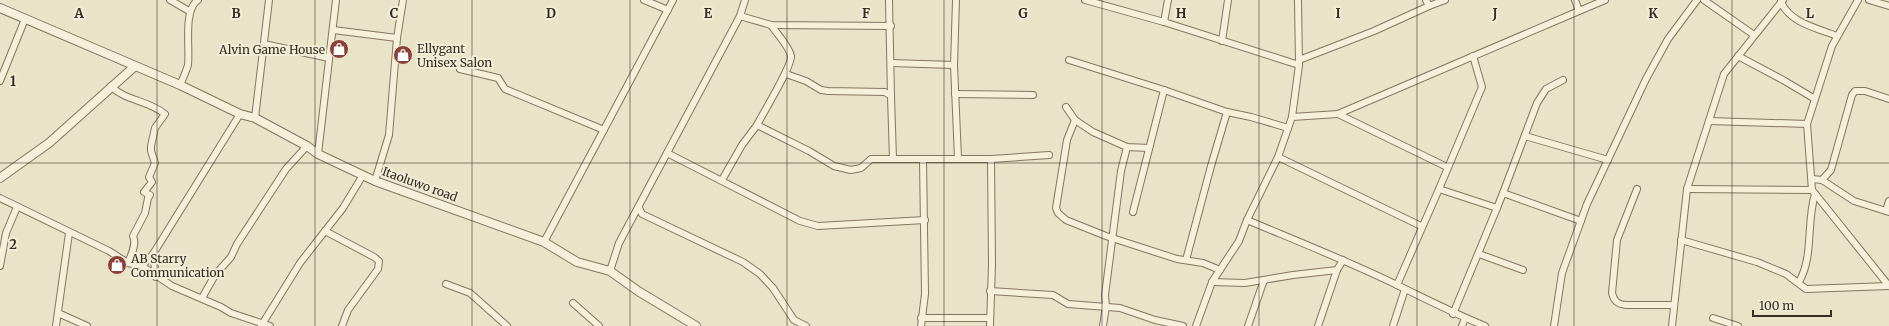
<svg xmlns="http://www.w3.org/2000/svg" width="1889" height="326" font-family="Merriweather,serif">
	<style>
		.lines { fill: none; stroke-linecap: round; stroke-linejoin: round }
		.minor-casing { stroke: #83765f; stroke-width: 8 }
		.tertiary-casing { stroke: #83765f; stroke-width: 10 }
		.minor { stroke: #f5f0da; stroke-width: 6 }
		.tertiary { stroke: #f5f0da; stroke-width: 8 }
		.grid { fill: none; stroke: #352d21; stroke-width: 1; stroke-opacity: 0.55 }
		.labels { text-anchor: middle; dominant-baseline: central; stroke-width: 4; stroke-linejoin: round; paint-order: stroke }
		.poi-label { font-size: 12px; fill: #352d21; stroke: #f1edd6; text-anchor: start }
		.street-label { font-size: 12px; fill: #352d21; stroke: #f1edd6 }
		.grid-label { font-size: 13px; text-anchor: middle; font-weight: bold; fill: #352d21; stroke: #f1edd6; stroke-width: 4; stroke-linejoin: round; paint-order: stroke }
	</style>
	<rect width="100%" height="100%" fill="#e9e3c7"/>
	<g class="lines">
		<!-- minor casing -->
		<g class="minor-casing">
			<g id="minor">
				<path d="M170 0 189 11"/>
				<path d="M644 0 668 10"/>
				<path d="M889 0 891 96"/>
				<path d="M956 0 954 65 958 158"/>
				<path d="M1085 0 1164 22 1299 65"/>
				<path d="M1575 0 1579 11 1605 0"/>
				<path d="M1704 0 1754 35"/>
				<path d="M1858 0 1832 46 1807 124 1812 190 1889 286"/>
				<path d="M1869 0 1889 6"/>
				<path d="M1781 2C1790 23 1817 28 1837 36"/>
				<path d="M1429 6 1445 0"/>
				<path d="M740 16 745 0"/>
				<path d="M1164 22 1168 0"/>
				<path d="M771 25C777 34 789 46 791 56 792 66 763 113 757 125L809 151 834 166 851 170 861 168 871 159H991L1049 155"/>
				<path d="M333 30 397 38"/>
				<path d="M1222 41 1228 0"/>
				<path d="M264 44 329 58"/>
				<path d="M1738 56 1783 80 1815 99"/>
				<path d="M1069 60 1164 90 1227 112 1251 117 1288 128"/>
				<path d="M1299 60 1374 31 1429 6 1426 0"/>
				<path d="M891 63 954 65"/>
				<path d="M460 69 498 78 505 89 604 130"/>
				<path d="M786 74 806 81 821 90 828 91 885 92 891 96 893 159"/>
				<path d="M0 81 25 19"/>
				<path d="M180 85C183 78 186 72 188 65 190 47 183 10 198 0"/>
				<path d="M111 86C125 101 148 100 165 114L155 128 151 146V151L155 163 149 177 152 182 144 192 150 195 148 198 145 213 133 236C137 244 131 255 128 263"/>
				<path d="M955 94 1033 95"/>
				<path d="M1066 107 1075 120 1093 132 1127 147 1149 148"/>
				<path d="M1338 114 1447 167"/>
				<path d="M1292 117 1338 114 1579 11"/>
				<path d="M255 118 269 0"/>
				<path d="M1075 120 1067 140 1056 208 1058 213 1066 220 1106 236 1177 259 1203 263 1220 270"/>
				<path d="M1709 121 1807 124"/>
				<path d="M1525 136 1608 160"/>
				<path d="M667 153 800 221 818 226 925 220"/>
				<path d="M318 154 336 0"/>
				<path d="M1278 157 1421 226"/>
				<path d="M1812 179 1822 180 1854 201 1889 212"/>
				<path d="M722 180 742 145 757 125"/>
				<path d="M1822 180 1831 170 1852 95 1855 91H1865L1889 99"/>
				<path d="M375 181 389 135 397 38 403 0"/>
				<path d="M1439 189 1482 87 1473 56"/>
				<path d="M1637 189 1617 240 1612 293C1614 301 1617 304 1626 305H1674"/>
				<path d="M1687 189 1812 190"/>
				<path d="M1503 193 1537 103 1546 89 1563 80"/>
				<path d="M0 198 109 251 128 263 142 266 172 286 221 307 231 313 270 326"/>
				<path d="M639 208 642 214 743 262 760 274 773 288 794 320 806 326"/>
				<path d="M1886 211 1889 201"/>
				<path d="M1133 212 1164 90"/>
				<path d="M1247 220C1297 241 1348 261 1397 285 1426 299 1455 314 1485 326"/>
				<path d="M325 231 374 257 379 261 378 269 348 310 342 326"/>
				<path d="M1681 240 1757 262 1786 274 1806 289 1889 286"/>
				<path d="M544 242 673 0"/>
				<path d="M153 254 156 277"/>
				<path d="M1479 254 1523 270"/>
				<path d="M1186 260 1211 166 1227 112"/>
				<path d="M0 266 6 233 17 207"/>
				<path d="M142 266 153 254 240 114"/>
				<path d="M610 271 619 243 740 16 771 25 891 26"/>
				<path d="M1212 282 1245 283 1293 275 1337 270"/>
				<path d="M1799 282C1814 256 1806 223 1815 194"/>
				<path d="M446 284 470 293 507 326"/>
				<path d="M1397 285 1439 189 1497 208 1503 193 1581 221"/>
				<path d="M990 291 1053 295 1068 304 1120 308 1155 320 1183 326"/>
				<path d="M202 298 215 275 231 257 237 244 286 169 307 146"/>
				<path d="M573 303 599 326"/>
				<path d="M58 313 87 326"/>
				<path d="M1453 314 1497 208"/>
				<path d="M921 318H990"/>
				<path d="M1713 318 1738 326"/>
				<path d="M56 326 69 233"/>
				<path d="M261 326 300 263 343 208 363 175"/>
				<path d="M921 326 925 294 923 160"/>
				<path d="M990 326 992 264 991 159"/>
				<path d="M1103 326 1106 306 1105 295 1121 171 1127 147"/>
				<path d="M1196 326 1212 282 1239 241 1247 220 1278 157 1292 117 1299 65 1298 0"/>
				<path d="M1248 326 1264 280"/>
				<path d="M1318 326 1337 270 1343 260"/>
				<path d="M1393 326 1405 289"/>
				<path d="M1462 326 1465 318"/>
				<path d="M1554 326 1562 273 1587 204 1646 79 1668 39 1697 0"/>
				<path d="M1672 326 1687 189 1724 74 1783 0"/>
			</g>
		</g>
		<!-- tertiary casing -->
		<g class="tertiary-casing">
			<g id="tertiary">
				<path d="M0 8 180 85 240 114 255 118 307 146 318 154 375 181 544 242 577 262 610 271 638 291 696 326"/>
				<path d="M0 178 49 143 134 67"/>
			</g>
		</g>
		<!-- minor -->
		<use href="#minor" class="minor"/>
		<!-- tertiary -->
		<use href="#tertiary" class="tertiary"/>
	</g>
	<!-- grid -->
	<path class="grid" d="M157 0V326M315 0V326M472 0V326M630 0V326M787 0V326M944 0V326M1102 0V326M1259 0V326M1417 0V326M1574 0V326M1732 0V326M0 163H1889"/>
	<!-- icons -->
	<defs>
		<g id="shop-disc" transform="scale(1)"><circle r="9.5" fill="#8b3f36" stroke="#f1edd6"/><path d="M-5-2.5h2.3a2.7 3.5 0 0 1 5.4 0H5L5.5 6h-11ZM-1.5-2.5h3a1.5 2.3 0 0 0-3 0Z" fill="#fff"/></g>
	</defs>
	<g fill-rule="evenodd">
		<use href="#shop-disc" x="339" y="49"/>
		<use href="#shop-disc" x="403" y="55"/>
		<use href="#shop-disc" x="117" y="265"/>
	</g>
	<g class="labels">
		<!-- poi labels -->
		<g class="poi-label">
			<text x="417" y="48">Ellygant<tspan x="417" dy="14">Unisex Salon</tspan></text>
			<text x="325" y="49" text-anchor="end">Alvin Game House</text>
			<text x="131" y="258">AB Starry<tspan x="131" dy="14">Communication</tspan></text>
		</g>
		<!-- street labels -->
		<g class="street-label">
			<text transform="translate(420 184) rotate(20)">Itaoluwo road</text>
		</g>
	</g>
	<g class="grid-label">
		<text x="79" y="18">A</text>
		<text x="236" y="18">B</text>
		<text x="394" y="18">C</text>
		<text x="551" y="18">D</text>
		<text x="708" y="18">E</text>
		<text x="866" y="18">F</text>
		<text x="1023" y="18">G</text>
		<text x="1181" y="18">H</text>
		<text x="1338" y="18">I</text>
		<text x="1495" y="18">J</text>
		<text x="1653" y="18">K</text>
		<text x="1810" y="18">L</text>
		<text x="13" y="86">1</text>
		<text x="13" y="249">2</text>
	</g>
	<!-- scale -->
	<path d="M1753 310v6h78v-6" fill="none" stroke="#352d21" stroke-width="2"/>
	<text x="1759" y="310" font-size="12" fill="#352d21" stroke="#f1edd6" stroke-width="3" paint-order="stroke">100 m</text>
</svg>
